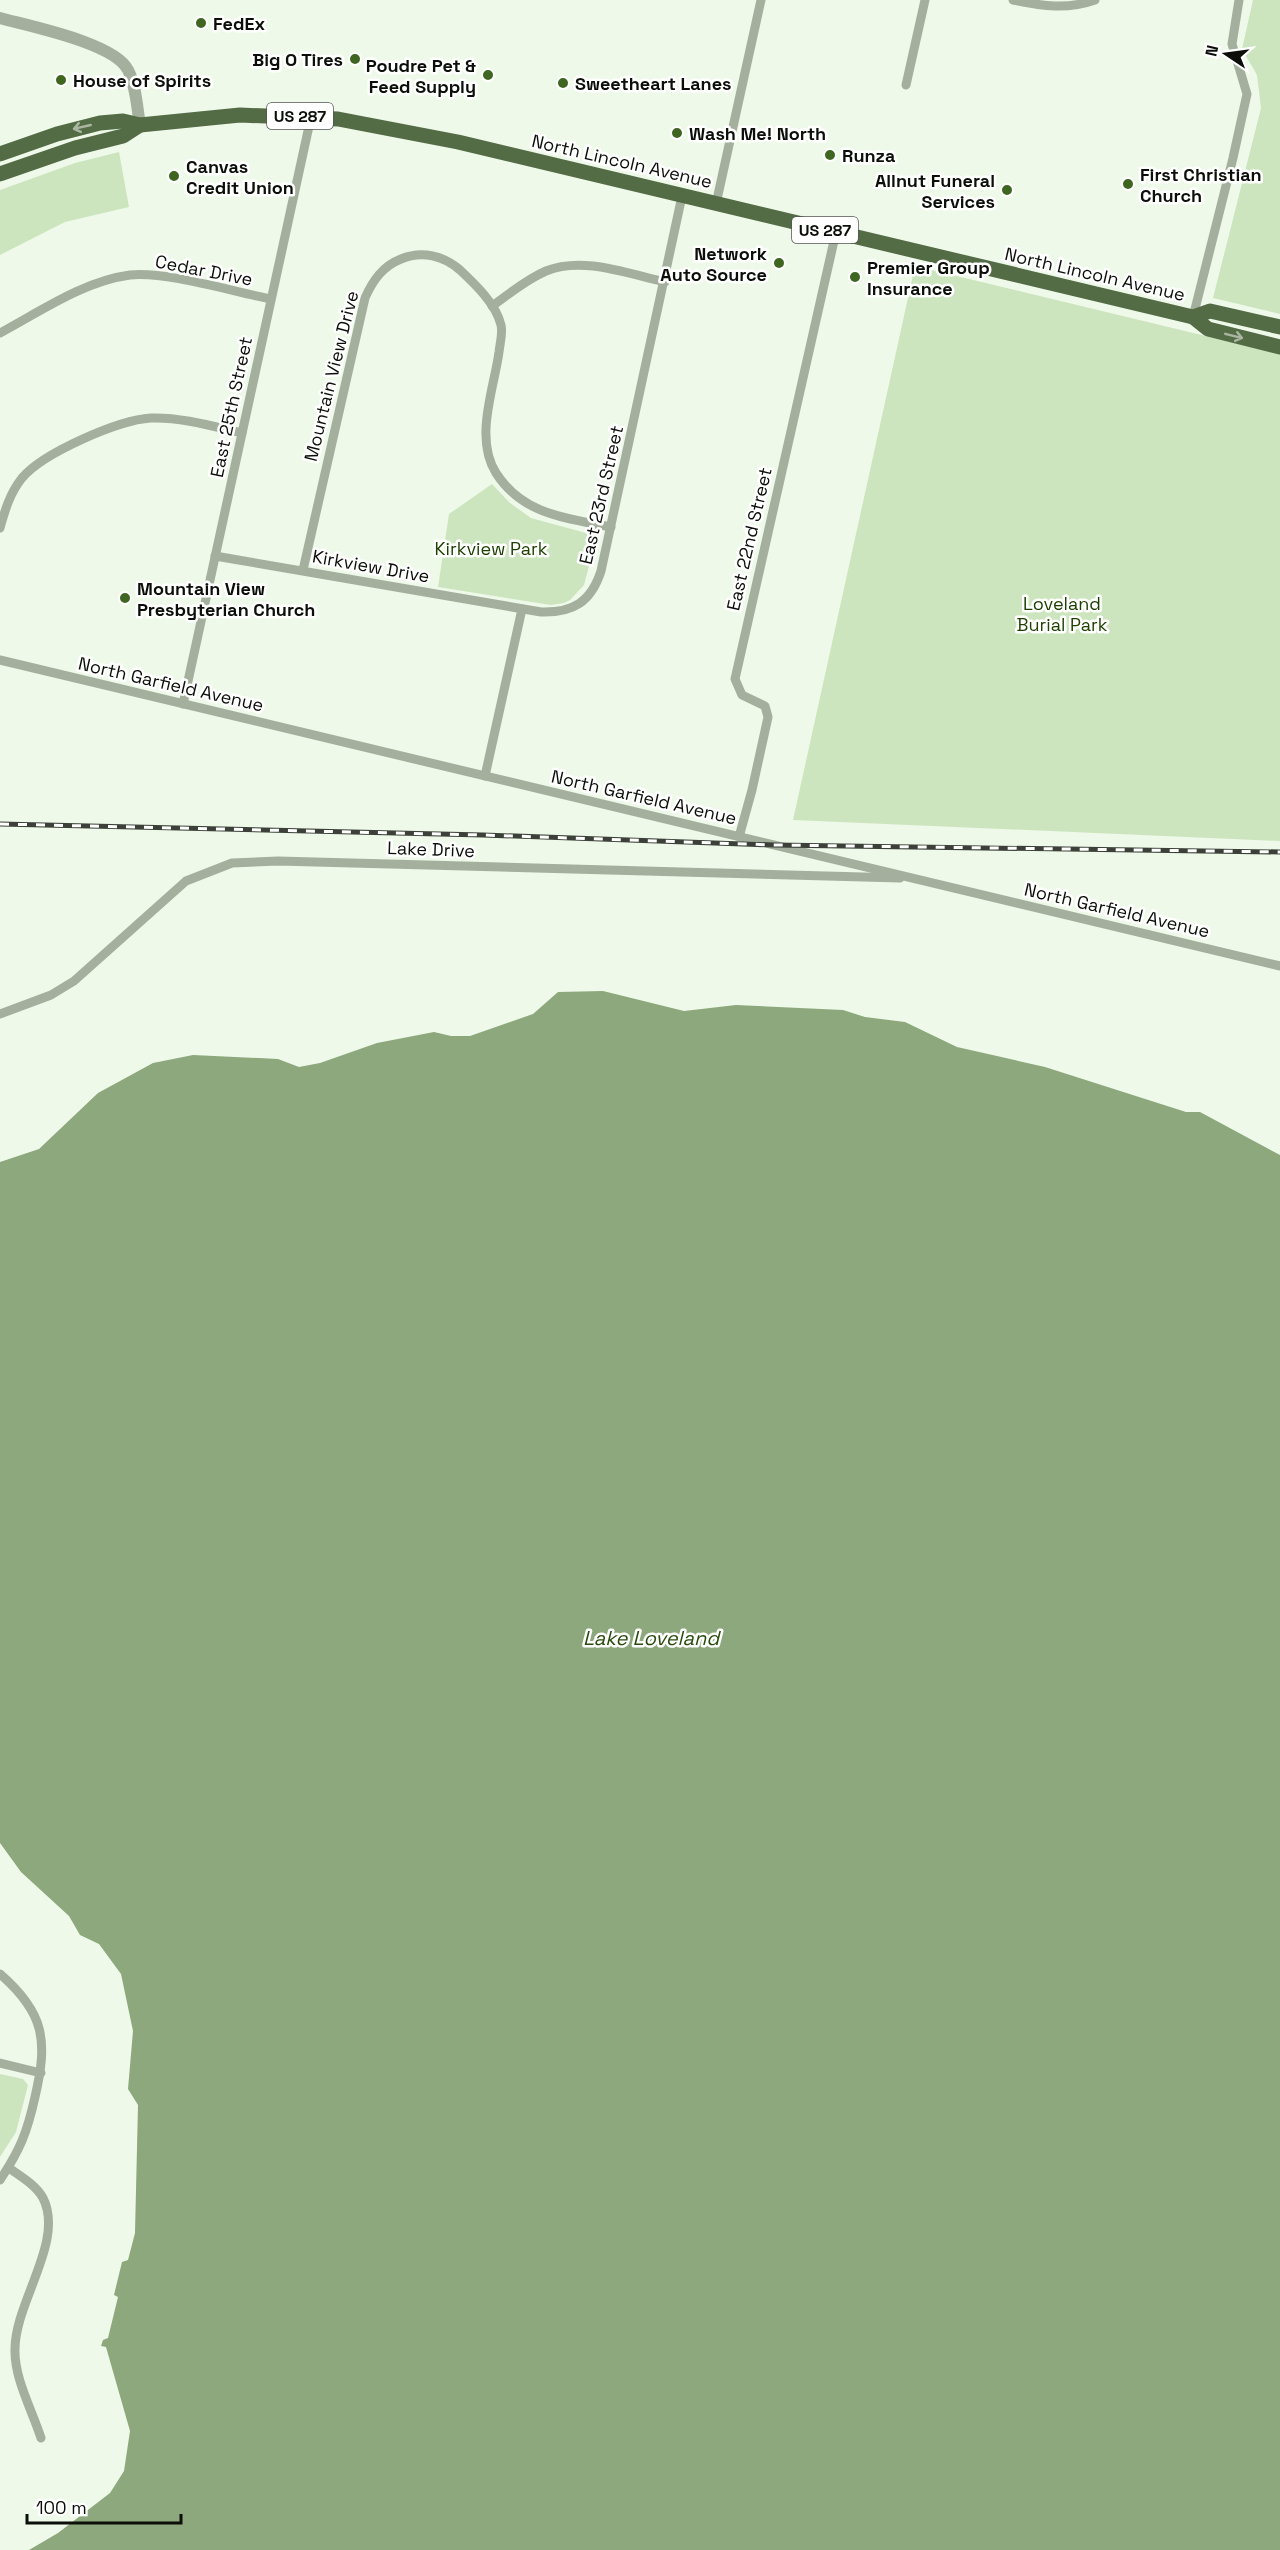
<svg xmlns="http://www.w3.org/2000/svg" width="1280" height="2550" font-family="'Space Grotesk',sans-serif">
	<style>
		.green { fill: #cce5be }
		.water { fill: #8ca87c }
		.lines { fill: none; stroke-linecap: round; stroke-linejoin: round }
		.minor { stroke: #a4b09d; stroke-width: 9 }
		.tertiary { stroke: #a4b09d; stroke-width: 12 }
		.trunk { stroke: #546c46; stroke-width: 15 }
		.rail-casing { stroke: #3b4038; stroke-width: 5 }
		.rail { stroke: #fff; stroke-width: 3; stroke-dasharray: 9; stroke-linecap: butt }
		.oneway { stroke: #aab6a2 }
		.poi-dot { fill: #3e6621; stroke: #fff; stroke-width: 2 }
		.labels { text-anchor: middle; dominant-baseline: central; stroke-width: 5; stroke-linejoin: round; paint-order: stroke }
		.shield { fill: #fff; stroke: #545653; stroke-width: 1.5 }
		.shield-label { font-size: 16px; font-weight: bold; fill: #0b0e09 }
		.poi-label { font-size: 18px; font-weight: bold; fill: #0b0e09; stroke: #fff; text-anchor: start }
		.street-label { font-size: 18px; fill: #0b0e09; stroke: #fff }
		.park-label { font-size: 18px; fill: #1e4000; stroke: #fff }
		.water-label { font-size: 20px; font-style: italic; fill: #294c0c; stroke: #fff }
	</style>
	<rect width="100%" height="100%" fill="#eff9ea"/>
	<!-- green -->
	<g class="green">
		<path d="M1253 0H1280V314L1213 298 1261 108 1257 75 1242 49Z"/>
		<path d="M119 152 129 207 65 222 0 255V190L75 163Z"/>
		<path d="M915 266 1280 354V841L793 820Z"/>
		<path d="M492 484 510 503 531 518 597 536 584 585 570 600 564 603 551 605 438 587 449 514Z"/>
		<path d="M0 2074 23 2079 28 2085 16 2132 0 2157Z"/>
	</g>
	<!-- water -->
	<path class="water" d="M603 991 684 1011 736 1005 843 1010 865 1017 905 1022 957 1047 1045 1067 1186 1112H1200L1280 1155V2550H29L58 2533 110 2493 124 2471 130 2431 106 2347 101 2346 103 2340 108 2338 118 2297 114 2295 122 2262 128 2260 135 2233 138 2105 128 2089 133 2031 121 1974 99 1944 80 1935 69 1916 21 1872 0 1843V1162L39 1149 98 1093 153 1063 193 1055 278 1059 299 1067 320 1063 377 1043 434 1032 451 1036H470L533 1014 558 992Z"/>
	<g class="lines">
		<!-- minor -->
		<g class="minor">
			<path d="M1013 0C1042 6 1067 10 1095 0"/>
			<path d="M906 85 925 0"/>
			<path d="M716 204 761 0"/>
			<path d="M492 306C509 294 527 279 546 271 583 256 628 274 665 282"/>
			<path d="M1193 317 1233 158 1247 94 1232 44 1239 0"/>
			<path d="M0 333C41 311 84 281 130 275 166 271 234 292 271 299"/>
			<path d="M0 528C5 510 10 493 22 478 43 453 118 420 151 418 181 417 212 426 242 433"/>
			<path d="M215 556 541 612C573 613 591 602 601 571L682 196"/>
			<path d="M303 570 365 298C373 280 383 266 401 259 422 250 444 256 460 270 475 284 496 304 501 325 503 333 500 343 499 352 494 389 474 438 496 473 523 515 566 518 611 527"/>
			<path d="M0 660 1280 966"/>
			<path d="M183 704 311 117"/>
			<path d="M485 776 522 609"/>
			<path d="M739 837 752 790 768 717 765 706 742 695 735 679 836 232"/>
			<path d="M0 1014 51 995 74 981 186 881 232 863 278 861 900 878"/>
			<path d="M0 1974C45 2013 48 2041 35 2097 27 2133 20 2150 0 2180"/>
			<path d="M0 2063 41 2073"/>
			<path d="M9 2168C20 2176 36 2185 43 2198 65 2241 15 2302 15 2349 14 2378 32 2410 41 2438"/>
		</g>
		<!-- tertiary -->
		<path class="tertiary" d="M0 18C29 26 115 43 128 70 136 85 137 108 140 125"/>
		<!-- trunk -->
		<g class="trunk">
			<path d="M0 154 57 134 100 123 123 121 140 125 240 115 338 119 458 142 1193 317 1210 311 1280 327"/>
			<path d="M0 174 75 148 123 136 140 125"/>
			<path d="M1193 317 1208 329 1280 347"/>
		</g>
		<!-- rail casing -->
		<g class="rail-casing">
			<path id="rail" d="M0 824 483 835 774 845 1280 852"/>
		</g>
		<!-- rail -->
		<use href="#rail" class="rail"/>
	</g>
	<!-- one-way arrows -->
	<defs><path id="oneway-shaft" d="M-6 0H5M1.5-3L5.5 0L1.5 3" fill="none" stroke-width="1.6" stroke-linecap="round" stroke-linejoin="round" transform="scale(1.5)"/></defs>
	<g class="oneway">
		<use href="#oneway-shaft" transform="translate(82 127) rotate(167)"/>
		<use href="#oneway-shaft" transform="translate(1234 336) rotate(14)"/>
	</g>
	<!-- markers -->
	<g class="poi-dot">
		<circle cx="201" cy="23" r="6"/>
		<circle cx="355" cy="59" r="6"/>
		<circle cx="488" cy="75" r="6"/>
		<circle cx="61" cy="80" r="6"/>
		<circle cx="563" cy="83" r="6"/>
		<circle cx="677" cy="133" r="6"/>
		<circle cx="830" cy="155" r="6"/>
		<circle cx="174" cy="176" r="6"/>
		<circle cx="1128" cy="184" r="6"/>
		<circle cx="1007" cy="190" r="6"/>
		<circle cx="779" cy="263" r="6"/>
		<circle cx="855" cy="277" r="6"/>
		<circle cx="125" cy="598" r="6"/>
	</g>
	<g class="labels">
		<!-- shield labels -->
		<g class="shield">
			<rect x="267" y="103" width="66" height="26" rx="4.5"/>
			<rect x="792" y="217" width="66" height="26" rx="4.5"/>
		</g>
		<g class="shield-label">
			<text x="300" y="116">US 287</text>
			<text x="825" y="230">US 287</text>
		</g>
		<!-- poi labels -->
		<g class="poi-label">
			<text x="213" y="23">FedEx</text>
			<text x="343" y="59" text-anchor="end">Big O Tires</text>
			<text x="476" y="65" text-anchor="end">Poudre Pet &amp;<tspan x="476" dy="21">Feed Supply</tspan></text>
			<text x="73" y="80">House of Spirits</text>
			<text x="575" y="83">Sweetheart Lanes</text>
			<text x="689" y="133">Wash Me! North</text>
			<text x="842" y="155">Runza</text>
			<text x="186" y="166">Canvas<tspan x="186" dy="21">Credit Union</tspan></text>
			<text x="1140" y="174">First Christian<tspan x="1140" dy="21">Church</tspan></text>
			<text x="995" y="180" text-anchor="end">Allnut Funeral<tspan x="995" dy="21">Services</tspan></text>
			<text x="767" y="253" text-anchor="end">Network<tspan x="767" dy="21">Auto Source</tspan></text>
			<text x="867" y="267">Premier Group<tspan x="867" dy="21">Insurance</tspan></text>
			<text x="137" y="588">Mountain View<tspan x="137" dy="21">Presbyterian Church</tspan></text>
		</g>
		<!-- street labels -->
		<g class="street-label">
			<text transform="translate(622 161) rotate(13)">North Lincoln Avenue</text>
			<text transform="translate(204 270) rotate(11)">Cedar Drive</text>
			<text transform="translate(1095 274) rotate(13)">North Lincoln Avenue</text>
			<text transform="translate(331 376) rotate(-76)">Mountain View Drive</text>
			<text transform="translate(231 407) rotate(-78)">East 25th Street</text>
			<text transform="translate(601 495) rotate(-77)">East 23rd Street</text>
			<text transform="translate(749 539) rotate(-77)">East 22nd Street</text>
			<text transform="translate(371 566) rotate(10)">Kirkview Drive</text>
			<text transform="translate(171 684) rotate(13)">North Garfield Avenue</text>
			<text transform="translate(644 797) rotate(13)">North Garfield Avenue</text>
			<text transform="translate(431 849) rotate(2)">Lake Drive</text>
			<text transform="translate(1117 910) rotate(13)">North Garfield Avenue</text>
		</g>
		<!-- park labels -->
		<g class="park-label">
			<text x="491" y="548">Kirkview Park</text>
			<text x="1062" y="603">Loveland<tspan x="1062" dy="21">Burial Park</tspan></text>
		</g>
		<!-- water labels -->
		<g class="water-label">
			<text x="651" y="1638">Lake Loveland</text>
		</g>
	</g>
	<!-- north arrow -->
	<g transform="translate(1226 54) rotate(283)" stroke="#ffffff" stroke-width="4.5" paint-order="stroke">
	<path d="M0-4.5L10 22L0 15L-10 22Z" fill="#0b0e09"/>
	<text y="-9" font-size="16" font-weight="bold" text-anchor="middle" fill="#0b0e09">N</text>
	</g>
	<!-- scale -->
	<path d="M27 2514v9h154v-9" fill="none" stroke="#0b0e09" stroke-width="3"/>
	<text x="36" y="2514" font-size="18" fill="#0b0e09" stroke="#ffffff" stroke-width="4.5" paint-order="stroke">100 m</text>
</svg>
